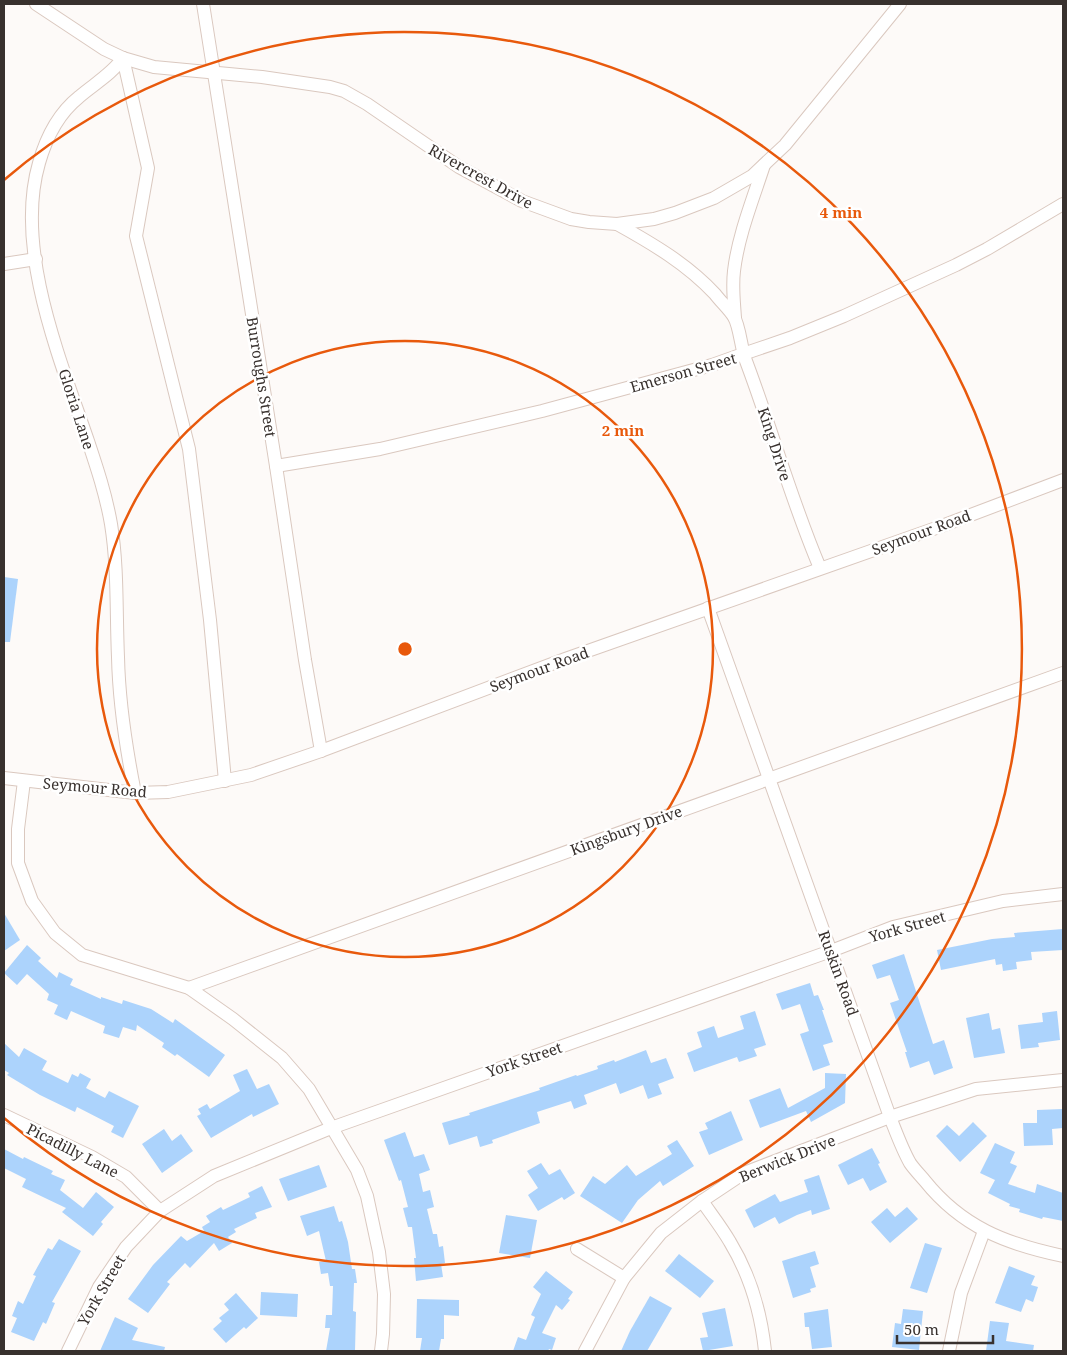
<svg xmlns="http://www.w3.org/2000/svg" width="1067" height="1355" font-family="'Noto Serif',serif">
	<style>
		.building { fill: #acd3fc }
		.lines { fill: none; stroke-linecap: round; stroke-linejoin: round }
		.minor-casing { stroke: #dac8bf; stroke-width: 14 }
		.minor { stroke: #fff; stroke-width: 12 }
		.ring { fill: none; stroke: #e8590c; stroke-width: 2.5 }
		.labels { text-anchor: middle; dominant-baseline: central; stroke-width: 5; stroke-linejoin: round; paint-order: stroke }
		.street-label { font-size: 15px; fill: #38312e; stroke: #fff }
		.centre { fill: #e8590c; stroke: #fff; stroke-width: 2.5 }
		.ring-label { font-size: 15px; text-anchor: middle; font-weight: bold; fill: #e8590c; stroke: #fff; stroke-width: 5; stroke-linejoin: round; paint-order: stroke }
	</style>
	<rect width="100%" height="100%" fill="#fdfaf8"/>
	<!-- building -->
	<g class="building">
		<path d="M4 577 18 579 10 642H4Z"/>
		<path d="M4 913 20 940 4 951Z"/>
		<path d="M1063 929V950L1031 952 1032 960 1016 962 1017 969 1003 971 1002 964 996 965 995 959 941 970 937 950 992 939 1015 937 1014 933Z"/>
		<path d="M27 945 41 958 38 961 57 978 59 972 73 979 70 985 101 999V997L122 1004 123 1000 151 1009 173 1023 175 1019 225 1055 209 1077 177 1054 175 1056 162 1047 164 1043 137 1025 136 1031 123 1027 119 1038 103 1033 105 1026 71 1011 67 1020 54 1014 58 1005 47 1000 49 994 27 974 17 985 4 973Z"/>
		<path d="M904 954 933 1044 944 1040 953 1068 934 1075 929 1061 910 1068 905 1052H907L890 1003 899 1000 890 975 877 979 872 965Z"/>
		<path d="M810 983 814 996 818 995 824 1010H822L833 1042 823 1045 830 1065 813 1071 800 1034 809 1031 800 1004 782 1010 776 994Z"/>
		<path d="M755 1011 766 1045 754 1049 757 1056 739 1062 737 1057 694 1072 687 1053 702 1047 697 1032 714 1026 718 1038 744 1029 740 1016Z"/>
		<path d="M1057 1011 1060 1040 1038 1043 1039 1047 1021 1049 1018 1025 1043 1022 1042 1013Z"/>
		<path d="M989 1013 992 1030 1000 1028 1005 1053 974 1058 966 1018Z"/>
		<path d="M4 1043 19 1057 24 1048 47 1061 42 1070 68 1083 72 1074 78 1077 80 1073 91 1079 86 1088 105 1098 109 1091 139 1106 123 1138 111 1132 114 1126 77 1107 75 1112 40 1095 7 1075 9 1073 4 1070Z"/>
		<path d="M646 1050 651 1063 666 1058 674 1078 658 1084 662 1094 648 1099 643 1085 620 1094 616 1083 584 1095 587 1104 574 1109 571 1101 537 1112 540 1123 492 1140 493 1143 480 1147 477 1136 449 1145 442 1123 470 1115 469 1113 540 1090 539 1088 576 1075 577 1076 598 1069 597 1066 614 1060 615 1062Z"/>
		<path d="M247 1069 257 1089 269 1084 279 1104 253 1117 252 1114 211 1138 197 1116 201 1114 198 1109 207 1104 210 1109 240 1091 233 1075Z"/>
		<path d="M825 1073 846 1074 845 1103 811 1122 806 1111 760 1128 749 1100 780 1088 788 1108 825 1088Z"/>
		<path d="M1063 1109V1128L1052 1129 1053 1145 1024 1146 1023 1123H1037V1110Z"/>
		<path d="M731 1111 743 1140 709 1155 699 1132 708 1129 705 1123Z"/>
		<path d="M973 1122 987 1136 960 1162 936 1136 947 1125 959 1136Z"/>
		<path d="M164 1129 172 1141 181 1134 193 1151 162 1173 142 1144Z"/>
		<path d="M405 1132 414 1157 424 1154 430 1170 419 1174 423 1192 430 1190 434 1207 427 1209 433 1234H437L439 1247 443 1246 445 1263 441 1264 443 1277 416 1281 414 1258H416L412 1227H408L403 1208 408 1207 401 1180 399 1181 384 1140Z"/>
		<path d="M677 1140 694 1166 663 1186 660 1181 638 1200 622 1223 580 1196 593 1176 605 1184 627 1165 636 1176 672 1154 667 1146Z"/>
		<path d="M995 1143 1015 1152 1010 1163 1017 1166 1008 1184 1035 1193 1037 1184 1063 1193V1221L1043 1217 1042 1219 1019 1212 1020 1209 1009 1206 1010 1204 988 1193 995 1180 980 1173Z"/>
		<path d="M872 1148 880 1163 878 1164 887 1182 870 1191 863 1178 848 1185 838 1165Z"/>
		<path d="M4 1149 23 1159 24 1157 53 1171 51 1174 65 1180 60 1190 83 1208 96 1192 114 1207 101 1222 103 1224 93 1236 62 1212 66 1208 22 1187 26 1179 4 1168Z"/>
		<path d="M541 1163 549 1175 560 1169 575 1193 564 1200 562 1197 538 1211 528 1195 538 1188 527 1171Z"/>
		<path d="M319 1165 327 1187 288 1201 279 1179Z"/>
		<path d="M819 1175 830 1209 812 1215 811 1210 797 1215 779 1224 775 1217 754 1228 745 1210 775 1194 780 1202 808 1192 804 1180Z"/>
		<path d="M262 1186 272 1207 255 1213 257 1218 234 1229 236 1232 228 1237 232 1243 219 1251 214 1243 190 1268 185 1263 167 1282 170 1284 148 1313 128 1299 153 1265 181 1236 187 1241 204 1231 202 1227 210 1222 206 1216 221 1207 223 1210 250 1197 248 1193Z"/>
		<path d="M334 1206 339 1222 342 1221 348 1242 352 1269H355L357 1283H354L353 1311 356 1312 355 1351H326L330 1328H325L326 1315H332L333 1286H330L328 1273 321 1274 319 1262 326 1261 319 1231 307 1236 300 1216Z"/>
		<path d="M907 1207 918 1219 890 1243 871 1222 887 1208 895 1217Z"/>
		<path d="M506 1215 537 1220 530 1258 499 1253Z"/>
		<path d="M59 1239 81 1251 52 1302 55 1303 46 1324 43 1322 34 1341 11 1332 17 1318 12 1316 18 1301 23 1304 36 1276 33 1275 48 1248 52 1250Z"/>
		<path d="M925 1243 942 1248 927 1293 910 1288Z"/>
		<path d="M815 1251 819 1264 810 1267 816 1287 810 1289 811 1292 793 1298 782 1261Z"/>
		<path d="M679 1254 714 1281 700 1298 665 1271Z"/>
		<path d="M1009 1266 1035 1276 1031 1285 1038 1287 1033 1302 1026 1299 1021 1312 995 1303Z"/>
		<path d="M546 1271 573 1292 568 1299 570 1300 562 1310 556 1305 542 1333 556 1338 552 1350 549 1349 548 1351H513L518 1337 526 1340 535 1317 531 1315 541 1294 533 1287Z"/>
		<path d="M261 1292 298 1294 297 1317 260 1315Z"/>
		<path d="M236 1293 258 1318 246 1329 244 1327 226 1343 213 1329 222 1321 219 1318 229 1310 224 1304Z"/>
		<path d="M650 1296 672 1308 647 1351H621L630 1331Z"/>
		<path d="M417 1299 459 1300V1316L444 1315V1339H441L439 1351H420L422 1338H416Z"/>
		<path d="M725 1308 733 1346 703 1351 700 1338 708 1337 702 1313Z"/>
		<path d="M828 1309 832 1347 812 1349 809 1327H805L804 1313Z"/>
		<path d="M903 1309 923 1311 919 1350 892 1347 895 1323 901 1324Z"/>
		<path d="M115 1317 138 1328 132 1340 165 1347 164 1351H100Z"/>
		<path d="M990 1321 1009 1323 1006 1341 1034 1345 1033 1351H986Z"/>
	</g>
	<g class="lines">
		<!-- minor casing -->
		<g class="minor-casing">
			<g id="minor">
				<path d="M36 4 104 49 123 58 154 67 262 77 330 87 344 91 367 104 459 167 522 201 571 219 589 222 617 224 654 219 675 213 714 198 752 176 785 145 900 4"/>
				<path d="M203 4 276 466 305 660 321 751"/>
				<path d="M123 58C112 74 94 84 79 97 59 113 46 138 39 163 14 249 60 359 88 441 97 468 106 495 111 524 118 567 116 613 118 657 119 703 126 748 135 793"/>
				<path d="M123 58 148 168 136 236 189 449 210 620 225 781"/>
				<path d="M617 224C653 244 687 264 715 294 721 302 729 309 734 317 740 327 741 349 746 361 772 430 791 500 820 568"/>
				<path d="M4 264 36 259"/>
				<path d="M735 318C734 302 732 287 734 271 738 236 753 199 764 165"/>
				<path d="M276 466 380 449 542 411 712 365 743 354 790 338 844 316 956 265 987 249 1063 204"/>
				<path d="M708 608 890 1117C896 1132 902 1149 910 1163 914 1169 920 1175 925 1181 962 1227 1006 1244 1063 1256"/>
				<path d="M4 778 135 793 168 792 251 775 321 751 565 659 939 527 1063 480"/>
				<path d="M24 781 18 829V863L32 901 55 933 82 955 189 988 233 1019 282 1058 309 1089 357 1170 367 1196 379 1252 384 1294 383 1334 381 1351"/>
				<path d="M189 988 1063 673"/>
				<path d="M4 1115 92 1157 126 1177 160 1211"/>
				<path d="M702 1201C711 1214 722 1228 730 1242 750 1275 761 1313 765 1351"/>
				<path d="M577 1249 624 1278"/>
				<path d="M68 1351 99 1287 126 1247 160 1211 214 1176 331 1128 831 951 893 927 1003 901 1063 894"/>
				<path d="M585 1351 624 1278 661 1233 702 1201 744 1173 890 1117 976 1089 1063 1080"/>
				<path d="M949 1351 961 1293 984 1231"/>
			</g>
		</g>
		<!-- minor -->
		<use href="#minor" class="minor"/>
	</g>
	<!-- distance rings -->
	<g class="ring">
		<circle cx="405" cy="649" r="308"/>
		<path d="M4 180A617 617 0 1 1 4 1118"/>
	</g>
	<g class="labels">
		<!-- street labels -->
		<g class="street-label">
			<text transform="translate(481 176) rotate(29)">Rivercrest Drive</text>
			<text transform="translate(683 372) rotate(-16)">Emerson Street</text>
			<text transform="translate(262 377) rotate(81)">Burroughs Street</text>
			<text transform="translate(77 409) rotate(72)">Gloria Lane</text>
			<text transform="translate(775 444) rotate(72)">King Drive</text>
			<text transform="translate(921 532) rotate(-20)">Seymour Road</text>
			<text transform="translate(539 669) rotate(-20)">Seymour Road</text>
			<text transform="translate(95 787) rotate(5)">Seymour Road</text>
			<text transform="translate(626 830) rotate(-20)">Kingsbury Drive</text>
			<text transform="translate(907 926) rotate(-16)">York Street</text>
			<text transform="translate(839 973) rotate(70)">Ruskin Road</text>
			<text transform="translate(524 1059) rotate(-19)">York Street</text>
			<text transform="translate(73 1150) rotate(27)">Picadilly Lane</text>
			<text transform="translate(787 1158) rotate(-22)">Berwick Drive</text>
			<text transform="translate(101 1290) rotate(-60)">York Street</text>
		</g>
	</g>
	<circle cx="405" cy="649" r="8" class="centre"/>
	<g class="ring-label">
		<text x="841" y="218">4 min</text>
		<text x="623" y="436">2 min</text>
	</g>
	<!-- border -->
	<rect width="1067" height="1355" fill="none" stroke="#38312e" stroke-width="10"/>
	<!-- scale -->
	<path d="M897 1335v8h96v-8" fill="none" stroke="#38312e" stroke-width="2.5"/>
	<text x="904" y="1335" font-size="15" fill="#38312e" stroke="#ffffff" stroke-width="4" paint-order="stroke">50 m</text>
</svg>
